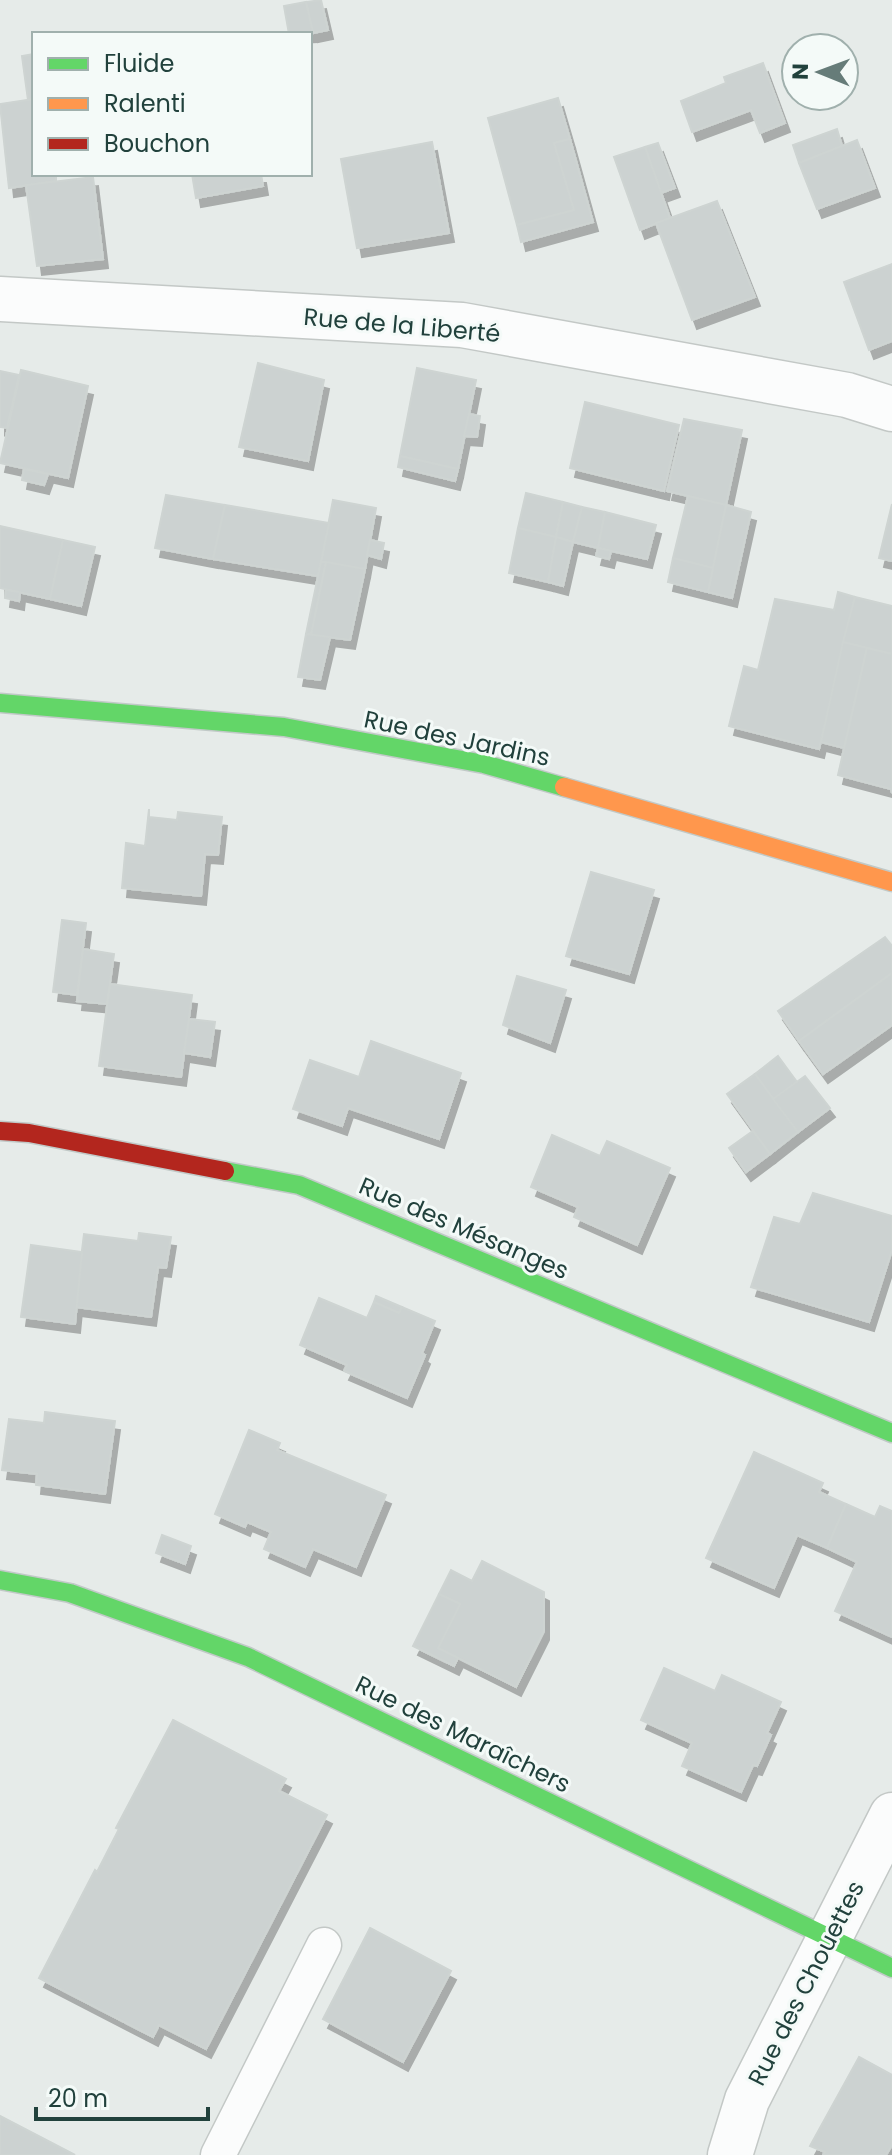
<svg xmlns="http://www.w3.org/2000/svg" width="892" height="2155" font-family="Poppins,sans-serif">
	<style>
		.building { fill: #ccd2d1; stroke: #ced4d2; stroke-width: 2; filter: url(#shadow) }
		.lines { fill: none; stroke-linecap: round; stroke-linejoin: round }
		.lane-casing { stroke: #c3c8c6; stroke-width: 37 }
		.street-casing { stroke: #c3c8c6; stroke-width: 47 }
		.fast-casing { stroke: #c1c9c7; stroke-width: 21 }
		.slow-casing { stroke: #c1c9c7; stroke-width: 21 }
		.jam-casing { stroke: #c1c9c7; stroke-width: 21 }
		.lane { stroke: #fbfcfc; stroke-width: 34 }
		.street { stroke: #fbfcfc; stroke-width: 44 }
		.fast { stroke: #63d668; stroke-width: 18 }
		.slow { stroke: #ff974d; stroke-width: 18 }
		.jam { stroke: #b3261e; stroke-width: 18 }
		.labels { text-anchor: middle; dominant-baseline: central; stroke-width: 6; stroke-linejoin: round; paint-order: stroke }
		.street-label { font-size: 24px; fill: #21413c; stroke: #f4faf8 }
	</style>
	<defs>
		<filter id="shadow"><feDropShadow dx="5" dy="9" stdDeviation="0" flood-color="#0004"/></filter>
	</defs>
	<rect width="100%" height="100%" fill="#e6ebe9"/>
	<!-- building -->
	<g class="building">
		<path d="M321 0 328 30 313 33 306 2Z"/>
		<path d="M306 2 313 33 289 34 284 6Z"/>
		<path d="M34 54V99L28 100 22 56Z"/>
		<path d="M763 63 785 123 760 133 751 110 692 132 681 101 726 83 724 77Z"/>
		<path d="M558 98 570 139 554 143 574 210 517 225 488 118Z"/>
		<path d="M34 99V174H56V181L9 188 0 104Z"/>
		<path d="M837 129 842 146 799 163 793 145Z"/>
		<path d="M570 139 593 222 521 242 517 225 574 210 554 143Z"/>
		<path d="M857 140 875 188 817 209 799 163Z"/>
		<path d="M432 142 449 233 357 248 341 159Z"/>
		<path d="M658 143 675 188 661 193 645 147Z"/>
		<path d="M645 147 670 218 640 230 614 157Z"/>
		<path d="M192 174H261L263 186 196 198Z"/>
		<path d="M93 177 103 259 37 266 26 185Z"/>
		<path d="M717 201 755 297 692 320 656 223Z"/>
		<path d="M892 264V341L869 350 844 282Z"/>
		<path d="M258 363 324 380 308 461 239 447Z"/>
		<path d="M417 368 476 380 458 469 400 456Z"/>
		<path d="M21 370 88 386 68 478 0 463Z"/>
		<path d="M0 371 19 375 7 428 0 427Z"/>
		<path d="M585 402 679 425 664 491 570 468Z"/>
		<path d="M469 414 480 416 477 437 464 436Z"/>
		<path d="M684 419 742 430 726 505 667 491Z"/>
		<path d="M400 456 458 469 455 481 398 467Z"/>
		<path d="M24 469 48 474 44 485 22 480Z"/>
		<path d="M526 493 563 502 556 537 518 528Z"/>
		<path d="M166 495 225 505 213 559 155 548Z"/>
		<path d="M688 496 726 505 713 568 673 558Z"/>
		<path d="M333 500 376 508 365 569 321 562Z"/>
		<path d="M563 502 582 507 573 542 556 537Z"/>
		<path d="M892 504V561L879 558Z"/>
		<path d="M225 505 329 523 318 576 213 559Z"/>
		<path d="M726 505 751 512 732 598 708 592Z"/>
		<path d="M582 507 605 512 598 548 573 542Z"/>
		<path d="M605 512 656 525 647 559 598 548Z"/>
		<path d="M0 526 63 540 50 599 0 588Z"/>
		<path d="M518 528 556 537 548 582 509 573Z"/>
		<path d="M556 537 573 542 563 586 548 582Z"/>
		<path d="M63 540 95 547 81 606 50 599Z"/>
		<path d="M370 540 384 543 381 559 367 555Z"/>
		<path d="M598 548 611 551 609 559 596 556Z"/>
		<path d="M673 558 713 568 708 592 668 582Z"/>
		<path d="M321 562H326L311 635 306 634Z"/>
		<path d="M326 562 365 569 350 640 311 635Z"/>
		<path d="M6 590 20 592 19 601 5 598Z"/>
		<path d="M838 592 855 597 819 749 729 726 744 666 758 670 775 599 834 610Z"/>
		<path d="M855 597 892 606V654L843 642Z"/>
		<path d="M306 634 330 637 320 680 298 677Z"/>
		<path d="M843 642 867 648 844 748 821 742Z"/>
		<path d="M867 648 892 654V793L891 789 838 775Z"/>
		<path d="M149 809V817L177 820 178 812 222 817 218 855 205 854 201 896 122 888 126 843 145 846Z"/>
		<path d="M591 872 654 890 629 974 566 956Z"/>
		<path d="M62 920 86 923 77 995 53 992Z"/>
		<path d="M885 937 892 946V973L799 1041 778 1011Z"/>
		<path d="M83 949 114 954 107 1004 77 1001Z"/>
		<path d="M892 973V1025L823 1074 799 1041Z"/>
		<path d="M517 976 566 990 550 1043 503 1025Z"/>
		<path d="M110 984 192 995 181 1077 99 1066Z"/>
		<path d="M189 1019 215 1022 210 1057 184 1053Z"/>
		<path d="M371 1041 461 1073 439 1139 348 1108 342 1126 293 1109 310 1060 359 1077Z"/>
		<path d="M778 1056 797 1082 773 1099 755 1074Z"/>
		<path d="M755 1074 798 1132 770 1154 727 1094Z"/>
		<path d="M805 1076 830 1108 798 1132 773 1099Z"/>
		<path d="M753 1131 770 1154 746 1172 729 1148Z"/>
		<path d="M552 1135 600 1156 607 1141 670 1168 637 1245 574 1217 578 1207 531 1187Z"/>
		<path d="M813 1193 892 1216V1250L869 1322 751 1287 774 1217 800 1224Z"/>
		<path d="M139 1233 171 1237 166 1268 158 1267 151 1317 75 1307 84 1234 138 1241Z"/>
		<path d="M31 1245 82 1252 75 1324 21 1317Z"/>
		<path d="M376 1296 402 1307 399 1313 374 1302Z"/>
		<path d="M319 1298 367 1318 374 1302 399 1313 402 1307 435 1321 422 1353 425 1355 407 1398 344 1371 347 1365 300 1345Z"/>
		<path d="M45 1412 115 1421 105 1494 36 1485 37 1474 2 1470 9 1419 44 1423Z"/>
		<path d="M249 1430 280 1443 277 1450 386 1495 356 1567 313 1549 305 1567 264 1549 271 1532 247 1522 245 1527 215 1514Z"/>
		<path d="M754 1452 823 1483 819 1492 846 1504 827 1548 797 1535 774 1588 706 1558Z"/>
		<path d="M846 1504 875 1517 880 1506 892 1511V1637L835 1611 857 1562 827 1548Z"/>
		<path d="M162 1535 191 1546 185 1564 156 1553Z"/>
		<path d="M482 1561 544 1592V1631L516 1687 438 1648 460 1604 439 1594 451 1570 472 1581Z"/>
		<path d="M439 1594 460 1604 438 1648 458 1658 454 1666 413 1646Z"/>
		<path d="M664 1668 715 1691 722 1675 781 1702 767 1733 771 1735 757 1766 753 1765 741 1792 682 1766 692 1743 641 1720Z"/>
		<path d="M173 1720 286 1779 279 1791 327 1815 206 2049 159 2025 153 2037 39 1978 95 1870 97 1872 119 1829 116 1828Z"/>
		<path d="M370 1928 451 1971 403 2062 323 2019Z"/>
		<path d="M859 2057 892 2075V2145L886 2155H823L825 2152 810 2146Z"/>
		<path d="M0 2116 75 2155H0Z"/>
	</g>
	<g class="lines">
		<!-- lane casing -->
		<g class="lane-casing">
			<path id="lane" d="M218 2155 324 1945"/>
		</g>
		<!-- street casing -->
		<g class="street-casing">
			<g id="street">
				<path d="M0 299 462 325 847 395 892 409"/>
				<path d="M730 2155 747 2100 892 1815"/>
			</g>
		</g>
		<!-- fast casing -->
		<g class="fast-casing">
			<g id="fast">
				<path d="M0 703 284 727 484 764 564 787"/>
				<path d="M225 1171 299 1185 892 1433"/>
				<path d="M0 1580 70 1593 248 1657 892 1968"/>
			</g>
		</g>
		<!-- slow casing -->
		<g class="slow-casing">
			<path id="slow" d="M564 787 892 882"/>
		</g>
		<!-- jam casing -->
		<g class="jam-casing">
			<path id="jam" d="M0 1131 29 1133 225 1171"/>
		</g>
		<!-- lane -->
		<use href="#lane" class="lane"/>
		<!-- street -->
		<use href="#street" class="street"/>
		<!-- fast -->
		<use href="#fast" class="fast"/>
		<!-- slow -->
		<use href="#slow" class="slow"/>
		<!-- jam -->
		<use href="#jam" class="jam"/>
	</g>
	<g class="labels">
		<!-- street labels -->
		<g class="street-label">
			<text transform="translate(402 325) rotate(5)">Rue de la Liberté</text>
			<text transform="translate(457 738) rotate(12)">Rue des Jardins</text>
			<text transform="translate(464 1228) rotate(23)">Rue des Mésanges</text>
			<text transform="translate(463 1734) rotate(26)">Rue des Maraîchers</text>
			<text transform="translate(806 1983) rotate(-63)">Rue des Chouettes</text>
		</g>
	</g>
	<!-- legend -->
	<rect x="32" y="32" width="280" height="144" fill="#f4faf8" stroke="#a0b0ad" stroke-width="2"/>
	<rect x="48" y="58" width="40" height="12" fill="#63d668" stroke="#a0b0ad" stroke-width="2"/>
	<text x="104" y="72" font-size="24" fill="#21413c">Fluide</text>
	<rect x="48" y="98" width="40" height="12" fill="#ff974d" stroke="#a0b0ad" stroke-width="2"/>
	<text x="104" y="112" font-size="24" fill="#21413c">Ralenti</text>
	<rect x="48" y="138" width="40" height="12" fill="#b3261e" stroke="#a0b0ad" stroke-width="2"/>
	<text x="104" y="152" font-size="24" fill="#21413c">Bouchon</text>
	<!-- north arrow -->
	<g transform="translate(820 72) rotate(271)"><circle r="38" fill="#f4faf8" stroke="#a0b0ad" stroke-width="2"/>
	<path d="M0-6L14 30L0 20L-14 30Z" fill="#667c79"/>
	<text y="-12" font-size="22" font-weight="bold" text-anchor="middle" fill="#21413c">N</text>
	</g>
	<!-- scale -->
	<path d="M36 2107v12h172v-12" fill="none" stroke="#21413c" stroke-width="4"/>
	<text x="48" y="2107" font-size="24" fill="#21413c" stroke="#f4faf8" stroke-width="6" paint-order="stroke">20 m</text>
</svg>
